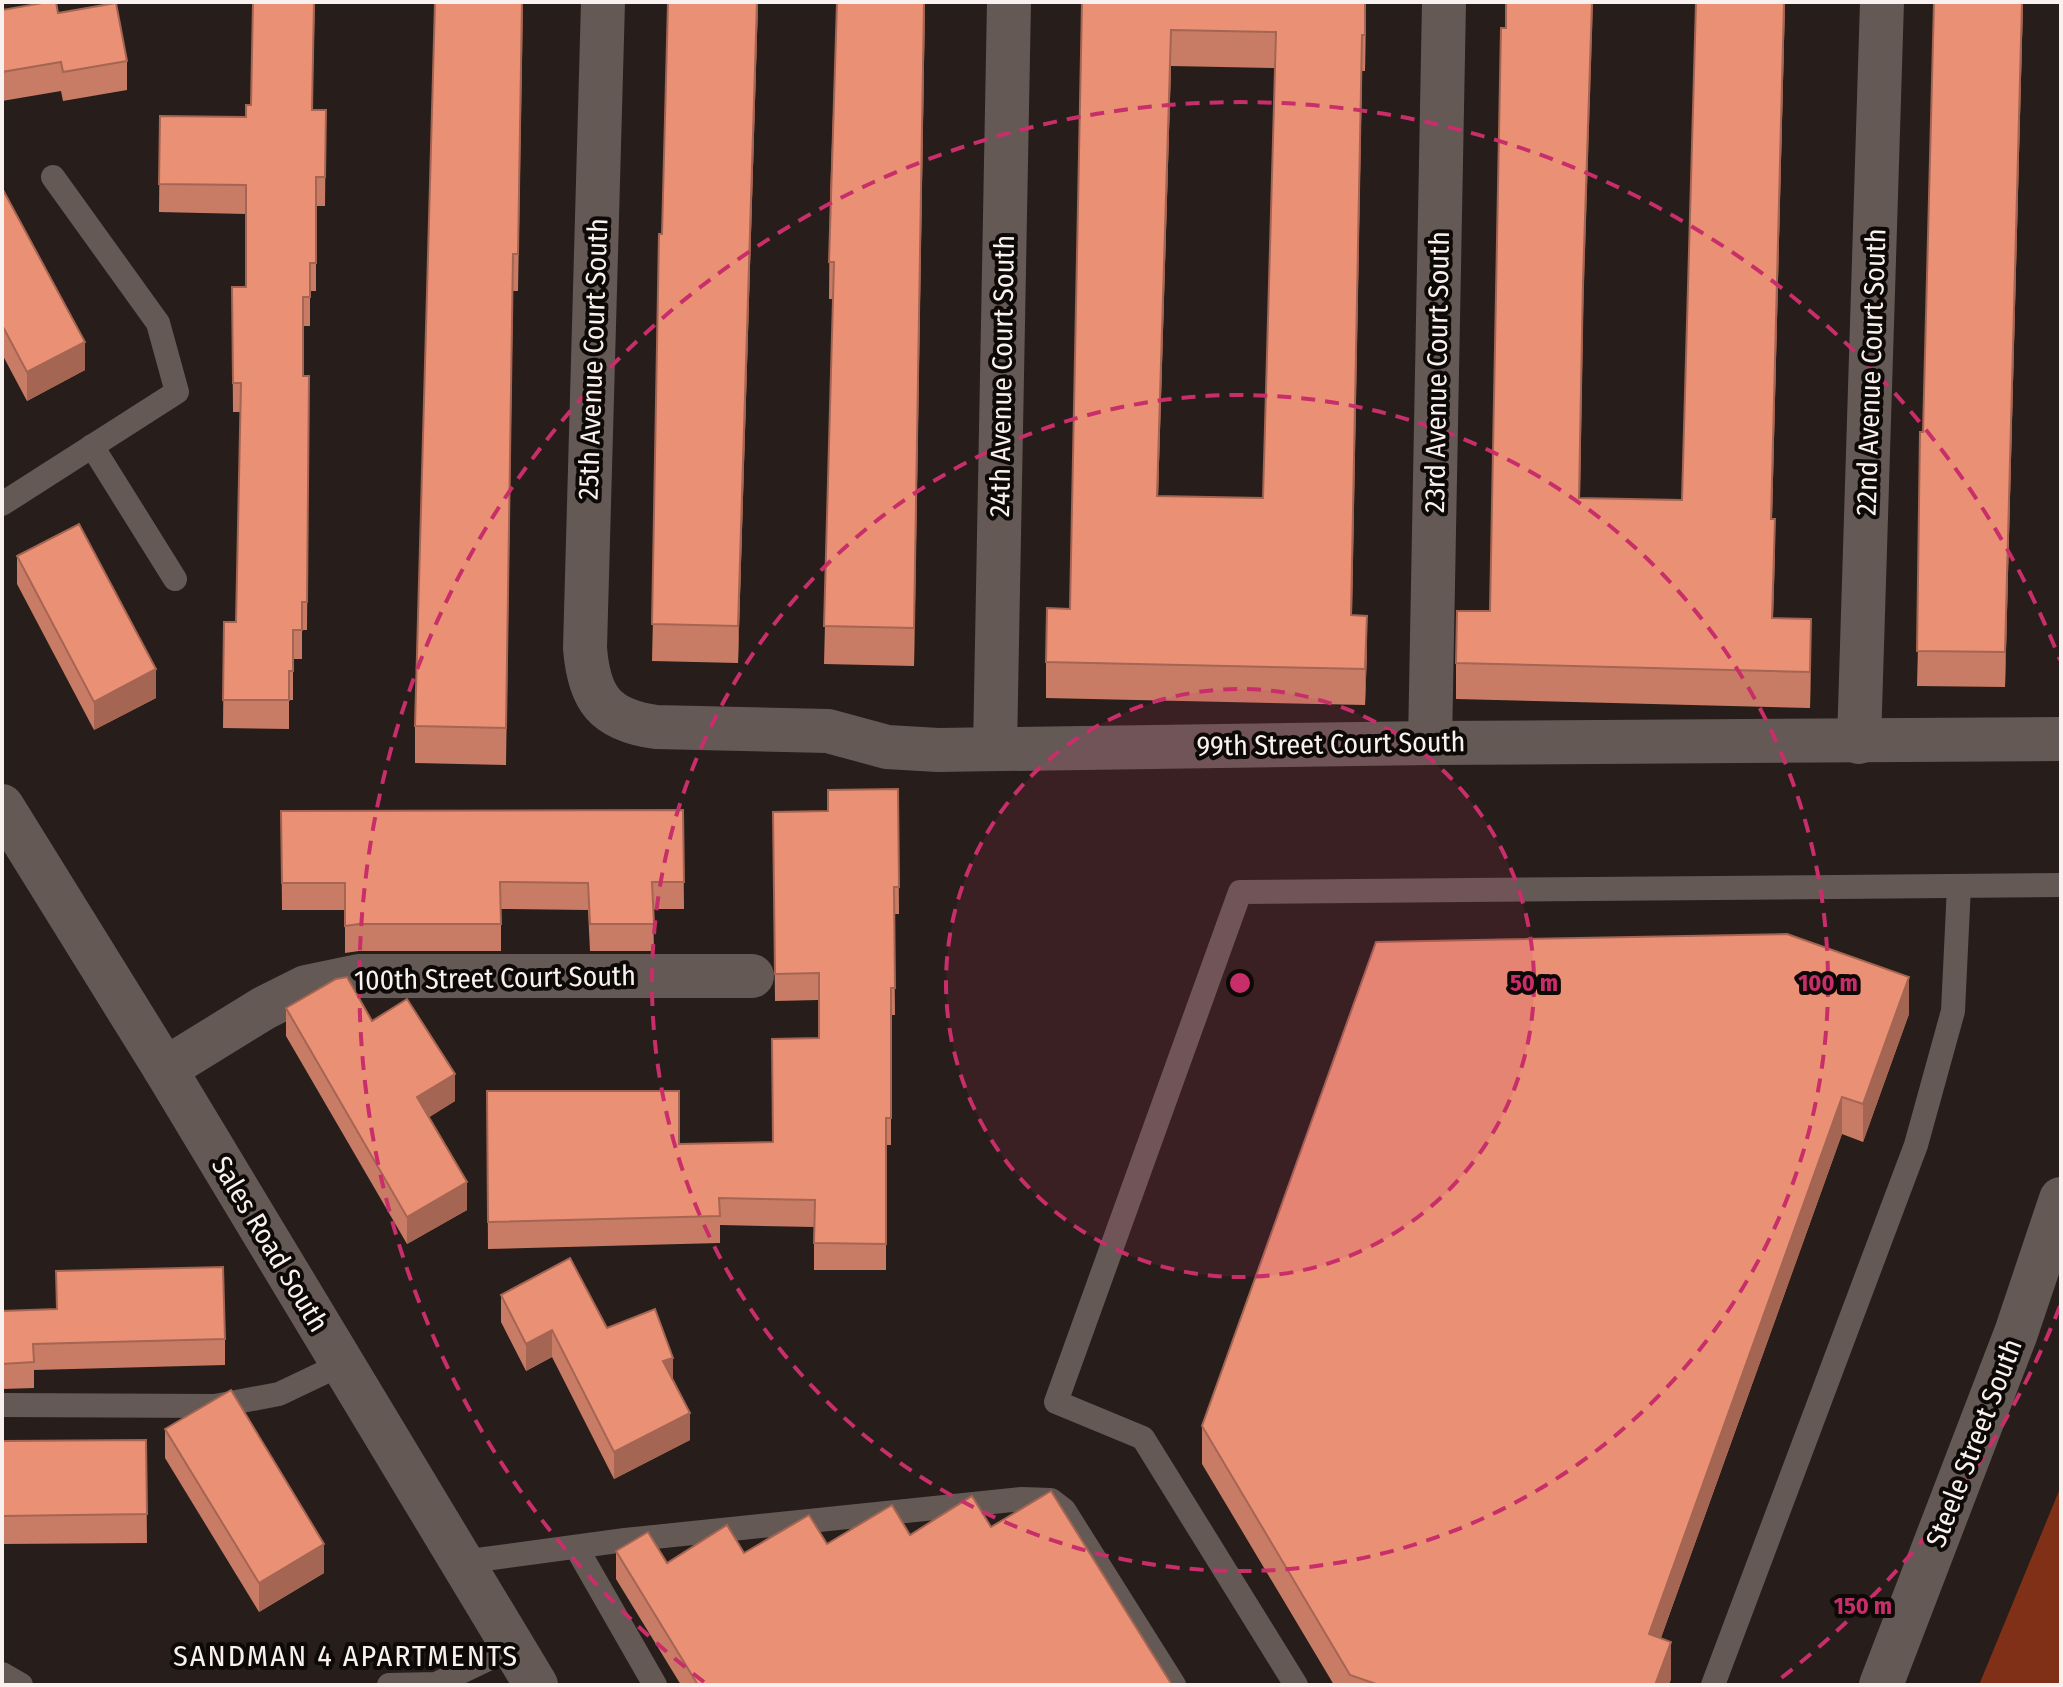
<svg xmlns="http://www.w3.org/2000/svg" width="2063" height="1687" font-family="'Fira Sans Condensed',sans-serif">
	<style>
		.forest { fill: #7f3017 }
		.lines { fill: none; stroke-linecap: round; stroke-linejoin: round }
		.service { stroke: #655956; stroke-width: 24 }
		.minor { stroke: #655956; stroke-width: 44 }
		.tertiary { stroke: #655956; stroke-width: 44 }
		.secondary { stroke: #655956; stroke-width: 44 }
		.wall { fill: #c97c65; fill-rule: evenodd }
		.shaded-wall { fill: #a46552 }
		.building { fill: #ea9075; stroke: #a46552; stroke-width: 2; fill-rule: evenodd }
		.ring { fill: none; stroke: #c82e6a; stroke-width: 4; stroke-dasharray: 14 10 }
		.labels { text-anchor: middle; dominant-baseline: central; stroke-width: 8; stroke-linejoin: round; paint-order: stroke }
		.street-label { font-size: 28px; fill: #f9f1ef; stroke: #0d0907 }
		.neighbourhood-label { font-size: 30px; letter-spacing: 2px; fill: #f9f1ef; stroke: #0d0907 }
		.centre { fill: #c82e6a; stroke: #0d0907; stroke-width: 4 }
		.ring-label { font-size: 24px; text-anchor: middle; font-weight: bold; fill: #c82e6a; stroke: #0d0907; stroke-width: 8; stroke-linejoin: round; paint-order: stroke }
	</style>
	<rect width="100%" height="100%" fill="#271d1a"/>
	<!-- forest -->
	<path class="forest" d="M2061 1486V1685H1979Z"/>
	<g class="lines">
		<!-- service -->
		<g class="service">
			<path d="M92 446 175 579"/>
			<path d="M2 504 177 392 158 323 53 177"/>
			<path d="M2 1405 215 1406 279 1394 342 1364"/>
			<path d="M576 1547 655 1685"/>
			<path d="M462 1562 625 1540 1022 1499 1051 1500 1064 1510 1174 1685"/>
			<path d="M2 1674 21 1685"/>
			<path d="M389 1685 436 1684 513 1647"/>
			<path d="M1296 1685 1143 1438 1056 1402 1240 892 2061 885"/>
			<path d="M1713 1685 1916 1145 1953 1011 1959 886"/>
		</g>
		<!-- minor -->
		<g class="minor">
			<path d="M603 2 585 648C589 699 605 720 656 727L828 731 887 747 938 750 1430 743 2061 739"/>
			<path d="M1859 742 1882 2"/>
			<path d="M1430 743 1444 2"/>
			<path d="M995 749 1009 2"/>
			<path d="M165 1069 264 1008 306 987 359 976H752"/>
		</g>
		<!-- tertiary -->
		<path class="tertiary" d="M2 806 165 1069 536 1685"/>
		<!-- secondary -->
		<path class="secondary" d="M1881 1685 2016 1333 2061 1199"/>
	</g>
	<!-- wall -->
	<g class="wall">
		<path d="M253 2H315L312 110H326L325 206H316V291H310V326H303V376H309L307 630H302V659H293V700H289V729L223 728 224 622H236L241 412H233L232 287H246V214L159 212 160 116 246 117 251 105Z"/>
		<path d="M523 2 518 291H513L506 765 415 763V726Z"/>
		<path d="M758 2 738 663 652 661 662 234Z"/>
		<path d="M837 2H925L914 666 824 664 833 299H829L830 198Z"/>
		<path d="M1082 2H1366L1365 71H1362L1352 615 1367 652 1365 705 1046 698V662L1070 609ZM1171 66 1275 68 1263 498 1158 496Z"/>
		<path d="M1696 2H1785L1772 519 1775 555 1773 618 1811 656 1810 708 1456 699V663L1490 611 1583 317 1580 498 1682 500Z"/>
		<path d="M1934 2H2023L2005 687 1917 686Z"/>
		<path d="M2 10 58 13 127 61V90L63 101 61 91 2 101Z"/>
		<path d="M2 188 85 370 27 401 2 354Z"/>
		<path d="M17 556 156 698 94 730 17 584Z"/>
		<path d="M898 789 899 914H894L895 1015H891V1145H886V1270H814V1227L720 1225V1243L488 1249 487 1091 679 1144 773 1142 819 1038V1000L775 1001 773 812 828 811Z"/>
		<path d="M683 810 684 909H653L654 951H590L588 910 501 909V951H359L345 953V910H282L281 811Z"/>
		<path d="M286 1008 372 1021 455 1101 429 1117 467 1210 407 1244 286 1036Z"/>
		<path d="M1909 1014 1863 1142 1842 1134 1661 1638 1671 1679 1669 1685H1334L1202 1464V1426Z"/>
		<path d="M56 1271 225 1339V1365L34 1370V1388L2 1389V1311L56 1309Z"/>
		<path d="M501 1295 607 1328 673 1381 690 1440 614 1479 552 1357 526 1371 501 1322Z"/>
		<path d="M165 1429 324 1573 259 1612 165 1458Z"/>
		<path d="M146 1440 147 1543 2 1544V1441Z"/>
		<path d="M991 1527 1172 1685H681L616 1579V1551L667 1563 910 1535Z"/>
	</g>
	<!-- shaded-wall -->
	<g class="shaded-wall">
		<path d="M757 2H758L738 663V626Z"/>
		<path d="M924 2H925L914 666V628Z"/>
		<path d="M1365 2H1366L1365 71Z"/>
		<path d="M1592 2H1593L1583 317 1579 534 1583 280Z"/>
		<path d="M1784 2H1785L1771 555V519Z"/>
		<path d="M2022 2H2023L2005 687V652Z"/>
		<path d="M1171 30V66L1157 532V496Z"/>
		<path d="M1362 35V71L1351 651V615Z"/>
		<path d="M85 342V370L27 401V372Z"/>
		<path d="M1367 616V652L1365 705V669Z"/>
		<path d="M1811 619V656L1810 708V672Z"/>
		<path d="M156 669V698L94 730V702Z"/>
		<path d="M1909 977V1014L1863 1142V1104Z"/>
		<path d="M455 1074V1101L417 1125V1097Z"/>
		<path d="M1842 1097V1134L1649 1671V1634Z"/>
		<path d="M467 1182V1210L407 1244V1217Z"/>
		<path d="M552 1330V1357L526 1371V1344Z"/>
		<path d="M673 1358V1385L663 1361Z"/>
		<path d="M690 1413V1440L614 1479V1452Z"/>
		<path d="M324 1544V1573L259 1612V1583Z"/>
		<path d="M1671 1642V1679L1669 1685H1655Z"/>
	</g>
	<!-- building -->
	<g class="building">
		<path d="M48 2H56L58 13 116 3 127 61 63 72 61 62 2 72V10Z"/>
		<path d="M253 2H314L312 110H326L325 177H316V263H310V297H303V376H309L307 602H302V630H293V671H289V700H223L224 622H236L241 383H233L232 287H246V185L159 184 160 116 246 117V105H251Z"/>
		<path d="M435 2H522L518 254H513L506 728 415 726Z"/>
		<path d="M668 2H757L738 626 652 624 659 234H662Z"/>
		<path d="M837 2H924L914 628 824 626 834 262H829Z"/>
		<path d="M1082 2H1365V35H1362L1351 615 1367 616 1365 669 1046 662 1047 608 1070 609ZM1171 30 1276 32 1263 498 1157 496Z"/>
		<path d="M1506 2H1592L1583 280 1579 498 1682 500 1696 2H1784L1771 519H1775L1772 618 1811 619 1810 672 1456 663 1457 611H1490L1501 28H1506Z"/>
		<path d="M1934 2H2022L2005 652 1917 651 1920 432H1923Z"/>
		<path d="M2 188 85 342 27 372 2 325Z"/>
		<path d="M79 524 156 669 94 702 17 556Z"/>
		<path d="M898 789 899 887H894L895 988H891V1118H886V1244L814 1243 815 1200 719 1198 720 1216 488 1222 487 1091H679V1144L773 1142 772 1039 819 1038V973L775 974 773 812 828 811V790Z"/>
		<path d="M683 810 684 882H652L654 924H590L588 883 500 882 501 924H359L345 926V883H282L281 811Z"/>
		<path d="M1787 934 1909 977 1863 1104 1842 1097 1649 1634 1671 1642 1655 1685H1379L1350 1675 1202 1426 1376 942Z"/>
		<path d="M347 977 372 1021 407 999 455 1074 417 1097 467 1182 407 1217 286 1008 336 979Z"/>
		<path d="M570 1258 607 1328 655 1309 673 1358 663 1361 690 1413 614 1452 552 1330 526 1344 501 1295Z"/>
		<path d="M223 1267 225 1339 33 1344 34 1362 2 1364V1311L57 1309 56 1271Z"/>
		<path d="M231 1390 324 1544 259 1583 165 1429Z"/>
		<path d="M146 1440 147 1514 2 1516V1441Z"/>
		<path d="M1051 1491 1172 1685H698L616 1551 648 1532 667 1563 727 1525 744 1553 809 1515 827 1544 892 1505 910 1535 972 1496 991 1527Z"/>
	</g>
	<!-- distance rings -->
	<circle cx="1240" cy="983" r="294" fill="#c82e6a" fill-opacity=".12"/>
	<g class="ring">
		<circle cx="1240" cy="983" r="294"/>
		<circle cx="1240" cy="983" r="588"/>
		<path d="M2060 1306A881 881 0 0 1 1776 1682M704 1682A881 881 0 1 1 2060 660"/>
	</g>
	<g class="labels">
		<!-- street labels -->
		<g class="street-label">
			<text transform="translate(593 359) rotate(-88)">25th Avenue Court South</text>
			<text transform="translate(1437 372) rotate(-89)">23rd Avenue Court South</text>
			<text transform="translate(1871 372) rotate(-88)">22nd Avenue Court South</text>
			<text transform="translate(1002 376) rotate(-89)">24th Avenue Court South</text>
			<text transform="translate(1331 744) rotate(-1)">99th Street Court South</text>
			<text transform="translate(495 978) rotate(-1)">100th Street Court South</text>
			<text transform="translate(270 1244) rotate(59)">Sales Road South</text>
			<text transform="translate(1974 1443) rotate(-69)">Steele Street South</text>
		</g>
		<!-- neighbourhood labels -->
		<g class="neighbourhood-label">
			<text x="346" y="1656">SANDMAN 4 APARTMENTS</text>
		</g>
	</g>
	<circle cx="1240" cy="983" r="12" class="centre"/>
	<g class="ring-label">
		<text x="1534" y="991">50 m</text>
		<text x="1828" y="991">100 m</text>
		<text x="1863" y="1614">150 m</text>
	</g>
	<!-- border -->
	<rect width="2063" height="1687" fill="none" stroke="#f9f1ef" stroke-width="8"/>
</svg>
